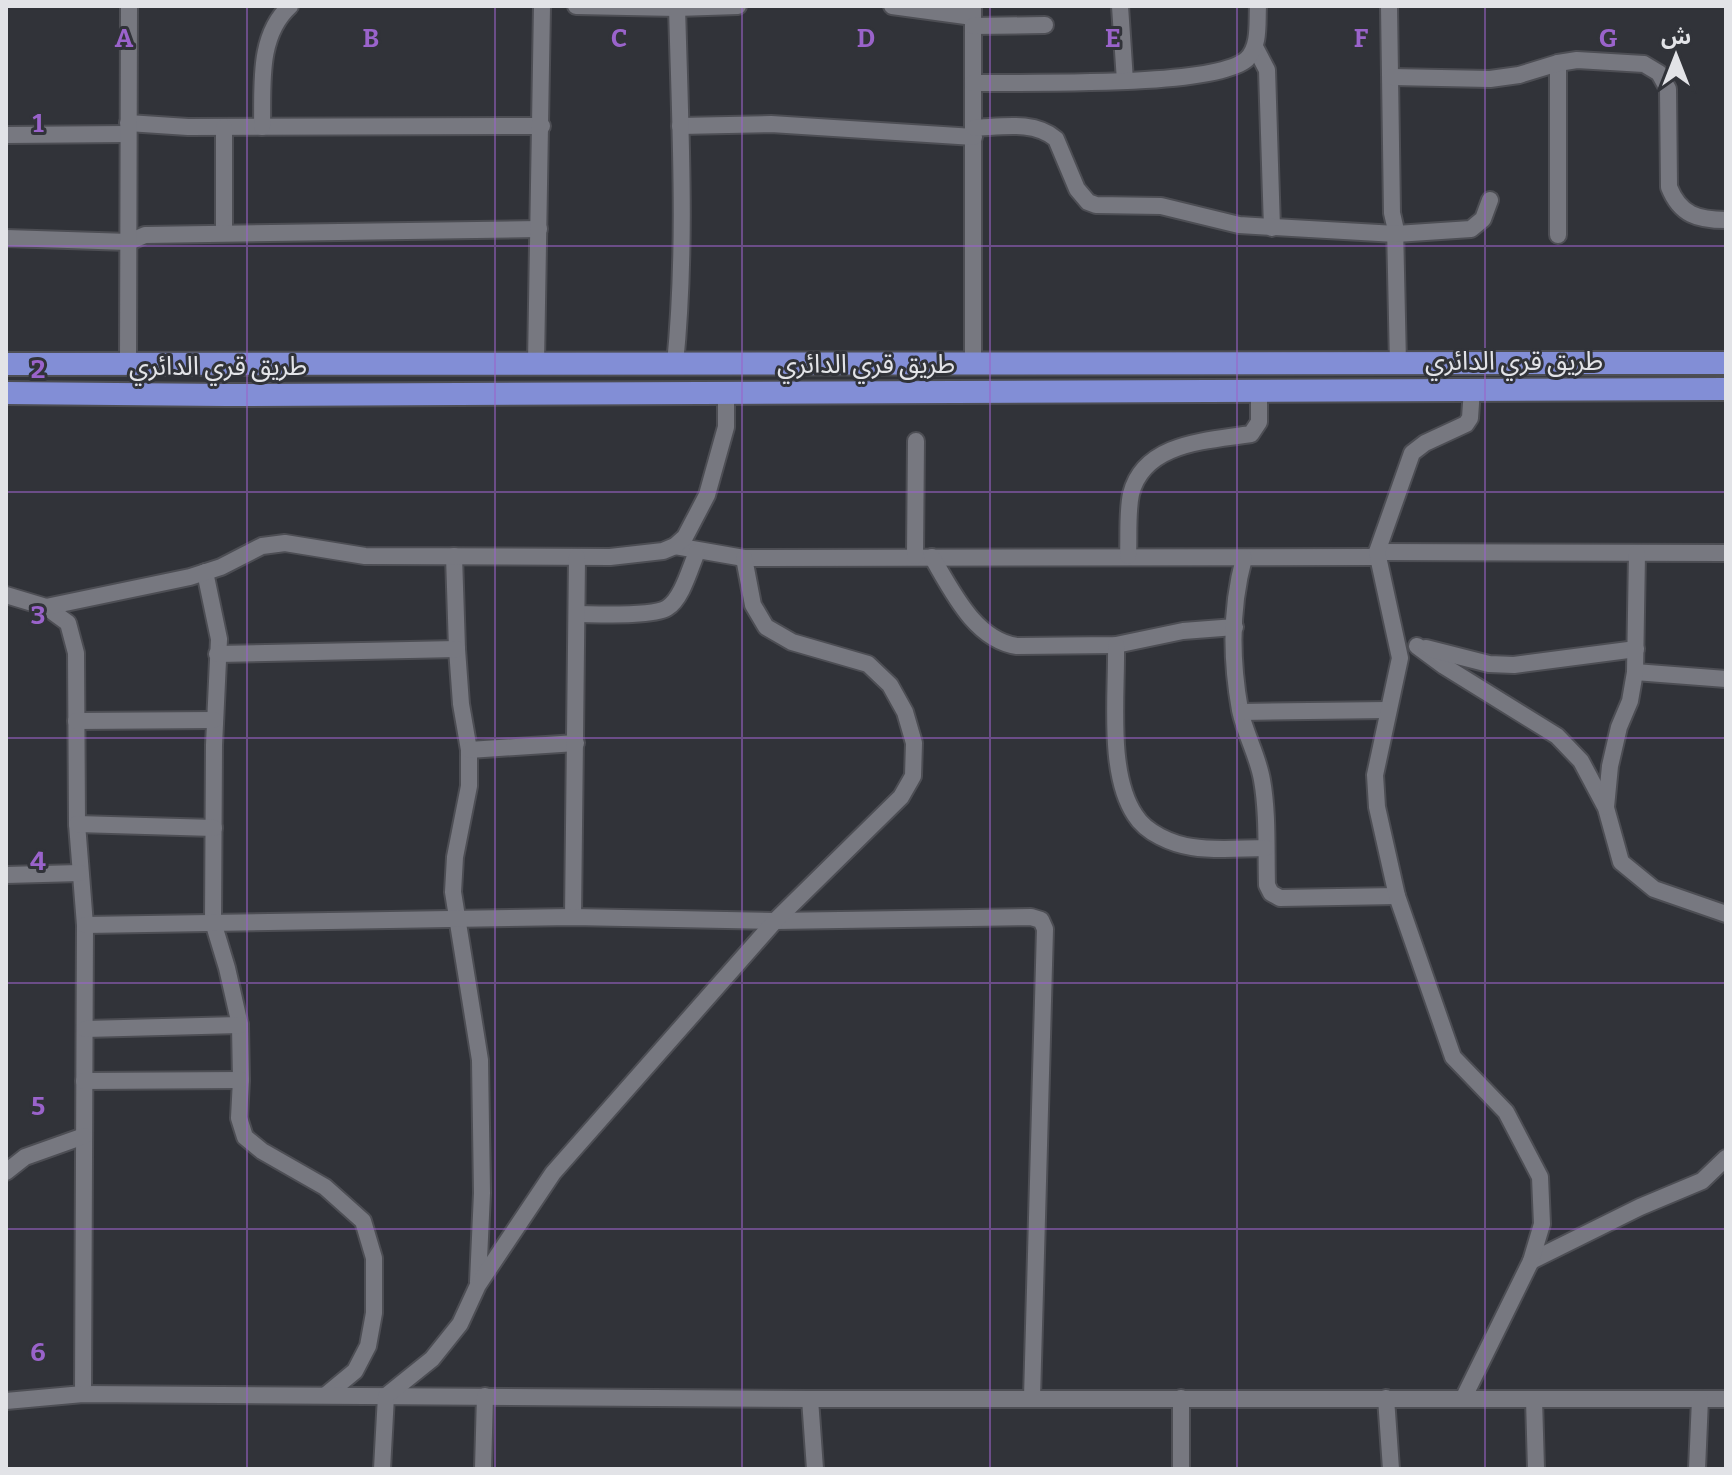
<svg xmlns="http://www.w3.org/2000/svg" width="1732" height="1475" font-family="Bitter,'Noto Sans Arabic',serif">
	<style>
		.lines { fill: none; stroke-linecap: round; stroke-linejoin: round }
		.minor-casing { stroke: #4d4e54; stroke-width: 20 }
		.trunk-casing { stroke: #4d4e54; stroke-width: 26 }
		.minor { stroke: #777880; stroke-width: 16 }
		.trunk { stroke: #828ed6; stroke-width: 22 }
		.grid { fill: none; stroke: #9a63cb; stroke-width: 2; stroke-opacity: 0.55 }
		.labels { text-anchor: middle; dominant-baseline: central; stroke-width: 6; stroke-linejoin: round; paint-order: stroke }
		.street-label { font-size: 26px; fill: #e2e3e7; stroke: #313339 }
		.grid-label { font-size: 26px; text-anchor: middle; font-weight: bold; fill: #9a63cb; stroke: #313339; stroke-width: 6; stroke-linejoin: round; paint-order: stroke }
	</style>
	<rect width="100%" height="100%" fill="#313339"/>
	<g class="lines">
		<!-- minor casing -->
		<g class="minor-casing">
			<g id="minor">
				<path d="M576 6 677 8 738 6"/>
				<path d="M892 6 973 17"/>
				<path d="M973 6V365"/>
				<path d="M1120 6 1125 81"/>
				<path d="M1389 6 1392 213 1395 226 1398 364"/>
				<path d="M973 26 1045 25"/>
				<path d="M1255 47 1267 70 1272 228"/>
				<path d="M1558 63V235"/>
				<path d="M1392 77 1490 79 1519 75 1558 63 1577 60 1644 64 1659 73 1668 89 1669 187C1680 215 1698 220 1726 220"/>
				<path d="M973 83C1024 82 1215 88 1247 59 1260 46 1257 23 1258 6"/>
				<path d="M128 123 188 127 542 126"/>
				<path d="M680 126 771 124 974 137"/>
				<path d="M224 127V233"/>
				<path d="M262 127C263 86 257 36 290 6"/>
				<path d="M974 128C1001 127 1034 120 1056 139L1077 189 1088 202 1096 205 1161 206 1239 225 1396 234 1471 229 1483 219 1490 200"/>
				<path d="M6 135 127 134"/>
				<path d="M6 238 129 242 145 235 539 229"/>
				<path d="M536 363 542 6"/>
				<path d="M128 364 129 6"/>
				<path d="M675 364C687 245 680 125 677 6"/>
				<path d="M675 546 744 558 1377 557"/>
				<path d="M1377 552 1726 553"/>
				<path d="M454 556 457 649 461 704 469 750V786L455 857 453 892 480 1060 482 1193 478 1282"/>
				<path d="M915 556 916 441"/>
				<path d="M1128 556C1129 537 1127 513 1131 494 1144 442 1207 441 1251 434L1259 422V390"/>
				<path d="M932 557C952 591 975 640 1017 646L1116 645 1183 631 1235 627"/>
				<path d="M1244 558C1231 606 1231 660 1240 710 1245 734 1258 756 1262 780 1268 814 1266 850 1267 885L1271 893 1280 898 1397 896"/>
				<path d="M205 572 219 639 214 745 213 922 227 968 240 1025 241 1080 239 1118 245 1137 262 1151 325 1187 363 1221 374 1258V1313L368 1346 355 1371 326 1395"/>
				<path d="M6 595 46 607 68 623 76 653 77 824 85 925 83 1394"/>
				<path d="M46 607 190 577 221 567 262 546 285 543 365 556 610 557 663 551 675 546 685 537 707 495 726 427V392"/>
				<path d="M577 614C595 614 652 617 667 608 682 599 690 568 697 552"/>
				<path d="M1116 645C1117 695 1107 773 1135 815 1146 833 1172 844 1192 847 1216 851 1243 848 1266 848"/>
				<path d="M1417 646 1444 666 1557 736 1581 761 1606 808 1621 862 1654 889 1726 914"/>
				<path d="M1426 648 1489 664 1514 665 1636 649"/>
				<path d="M217 654 457 649"/>
				<path d="M1635 672 1726 679"/>
				<path d="M1241 712 1387 710"/>
				<path d="M76 721 214 720"/>
				<path d="M469 750 576 743"/>
				<path d="M1606 807 1610 766 1619 727 1630 701 1635 672 1637 553"/>
				<path d="M77 824 214 828"/>
				<path d="M6 875 80 873"/>
				<path d="M573 917 577 557"/>
				<path d="M85 925 573 917 775 921 1031 917 1041 920 1045 929 1032 1398"/>
				<path d="M85 1029 240 1025"/>
				<path d="M84 1081 241 1080"/>
				<path d="M6 1172 25 1157 84 1136"/>
				<path d="M1531 1261 1640 1207 1702 1181 1726 1158"/>
				<path d="M1181 1398V1469"/>
				<path d="M1386 1398 1391 1469"/>
				<path d="M810 1399 815 1469"/>
				<path d="M1463 1399 1531 1261 1542 1224 1540 1177 1506 1112 1453 1057 1397 896 1377 807 1375 775 1400 658 1377 552 1412 453 1425 443 1466 424 1470 418 1472 389"/>
				<path d="M1534 1399 1536 1469"/>
				<path d="M6 1401 83 1394 810 1399H1726"/>
				<path d="M382 1469 386 1396 432 1359 460 1324 478 1285 553 1173 775 921 901 797 913 776 914 743 905 712 890 685 868 664 792 642 766 627 753 605 744 558"/>
				<path d="M483 1469 485 1396"/>
				<path d="M1697 1469 1700 1399"/>
			</g>
		</g>
		<!-- trunk casing -->
		<g class="trunk-casing">
			<g id="trunk">
				<path d="M6 364 1726 363"/>
				<path d="M6 393 225 395 1726 389"/>
			</g>
		</g>
		<!-- minor -->
		<use href="#minor" class="minor"/>
		<!-- trunk -->
		<use href="#trunk" class="trunk"/>
	</g>
	<!-- grid -->
	<path class="grid" d="M247 6V1469M495 6V1469M742 6V1469M990 6V1469M1237 6V1469M1485 6V1469M6 246H1726M6 492H1726M6 738H1726M6 983H1726M6 1229H1726"/>
	<g class="labels">
		<!-- street labels -->
		<g class="street-label">
			<text x="1514" y="361">طريق قري الدائري</text>
			<text x="866" y="364">طريق قري الدائري</text>
			<text x="218" y="366">طريق قري الدائري</text>
		</g>
	</g>
	<g class="grid-label">
		<text x="124" y="47">A</text>
		<text x="371" y="47">B</text>
		<text x="619" y="47">C</text>
		<text x="866" y="47">D</text>
		<text x="1113" y="47">E</text>
		<text x="1361" y="47">F</text>
		<text x="1608" y="47">G</text>
		<text x="38" y="132">1</text>
		<text x="38" y="378">2</text>
		<text x="38" y="624">3</text>
		<text x="38" y="870">4</text>
		<text x="38" y="1115">5</text>
		<text x="38" y="1361">6</text>
	</g>
	<!-- border -->
	<rect width="1732" height="1475" fill="none" stroke="#e2e3e7" stroke-width="16"/>
	<!-- north arrow -->
	<g transform="translate(1676 56)" stroke="#313339" stroke-width="6" paint-order="stroke">
	<path d="M0-6L14 30L0 20L-14 30Z" fill="#e2e3e7"/>
	<text y="-12" font-size="22" font-weight="bold" text-anchor="middle" fill="#e2e3e7">ش</text>
	</g>
</svg>
